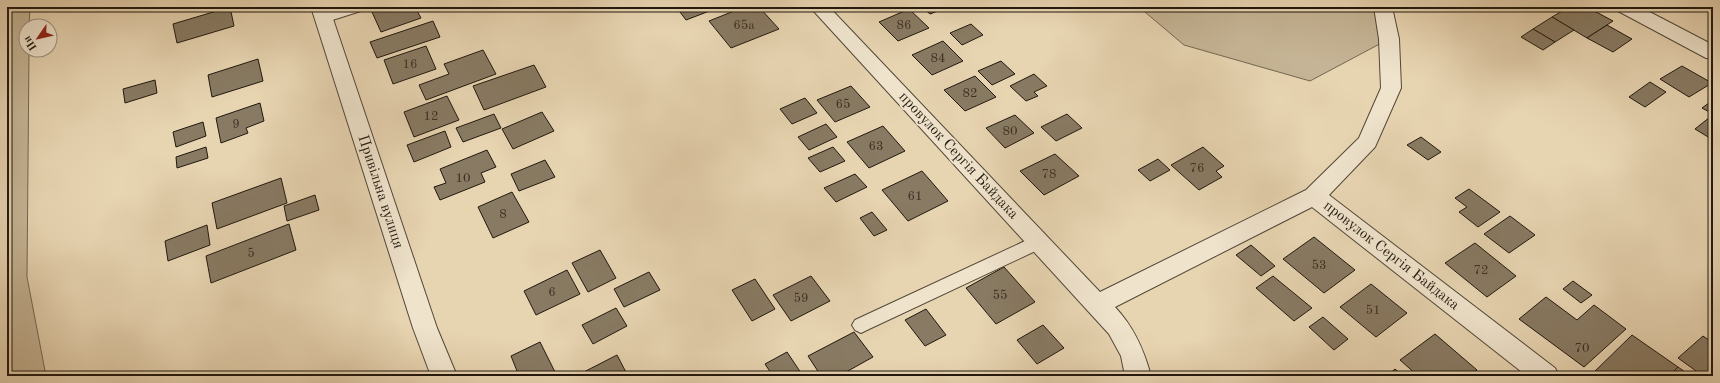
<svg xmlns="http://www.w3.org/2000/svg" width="1720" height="383" font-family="'Old Standard TT',serif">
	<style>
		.green { fill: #c5b495; stroke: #736652 }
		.building { fill: #887a63; stroke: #21180e }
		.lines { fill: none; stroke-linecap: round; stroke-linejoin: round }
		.lane-casing { stroke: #524737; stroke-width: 2 }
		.street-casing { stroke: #524737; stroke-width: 2 }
		.lane { fill: #efe3cc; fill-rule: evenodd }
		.street { fill: #efe3cc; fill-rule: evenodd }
		.labels { text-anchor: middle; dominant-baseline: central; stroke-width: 4; stroke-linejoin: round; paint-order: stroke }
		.number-label { font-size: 13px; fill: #3b3023 }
		.street-label { font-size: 15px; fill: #21180e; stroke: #efe3cc }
	</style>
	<rect width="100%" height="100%" fill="#e7d4b1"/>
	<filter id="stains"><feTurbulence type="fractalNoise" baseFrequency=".005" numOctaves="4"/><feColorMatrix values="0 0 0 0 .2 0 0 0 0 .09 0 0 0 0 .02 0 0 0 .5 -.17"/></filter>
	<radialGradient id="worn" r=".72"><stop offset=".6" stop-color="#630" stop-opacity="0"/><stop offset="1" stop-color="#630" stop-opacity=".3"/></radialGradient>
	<!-- green -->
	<g class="green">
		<path d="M7 7H30L29 26H26V50H29L27 277 46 376H7Z"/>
		<path d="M1139 7H1383L1389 39 1310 81 1184 45Z"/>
	</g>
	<!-- building -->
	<g class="building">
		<path d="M230 7 234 26 177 43 173 24Z"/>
		<path d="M388 7H415L421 18 381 32 372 12Z"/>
		<path d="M720 7 686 20 677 8 678 7Z"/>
		<path d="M744 7H759L779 29 731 48 709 21Z"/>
		<path d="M922 7H948L930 14Z"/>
		<path d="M1569 7H1587L1613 21 1587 38 1552 17Z"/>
		<path d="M909 9 929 28 898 41 879 22Z"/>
		<path d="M1552 17 1574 30 1555 42 1533 29Z"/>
		<path d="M433 21 440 37 377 58 370 42Z"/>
		<path d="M971 24 983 35 962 45 950 33Z"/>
		<path d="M1607 25 1632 39 1613 52 1587 38Z"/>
		<path d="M1533 29 1555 42 1543 50 1521 37Z"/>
		<path d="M943 41 963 61 932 75 912 55Z"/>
		<path d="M426 46 436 69 393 84 384 60Z"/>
		<path d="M483 50 496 74 426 100 419 85 449 74 444 64Z"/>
		<path d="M258 59 263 81 212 97 208 75Z"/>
		<path d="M1001 61 1015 74 992 85 978 71Z"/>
		<path d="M534 65 546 87 484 110 473 86Z"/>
		<path d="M1682 66 1712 83 1689 97 1660 79Z"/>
		<path d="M1034 74 1047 86 1034 92 1038 96 1026 101 1010 86Z"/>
		<path d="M975 76 996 97 965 111 944 90Z"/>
		<path d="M155 80 157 93 125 103 123 89Z"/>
		<path d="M1650 82 1666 92 1645 107 1629 97Z"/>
		<path d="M851 86 870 107 835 122 817 100Z"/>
		<path d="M447 96 459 120 414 137 404 112Z"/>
		<path d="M805 98 817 113 792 124 780 109Z"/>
		<path d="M1713 100V114L1702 108Z"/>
		<path d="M260 103 264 121 246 128 248 133 221 143 216 118Z"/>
		<path d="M542 112 554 131 513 149 502 129Z"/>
		<path d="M494 114 501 128 463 142 456 128Z"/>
		<path d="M1067 114 1082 128 1056 141 1041 127Z"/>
		<path d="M1015 115 1034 133 1005 148 986 128Z"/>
		<path d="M1710 117 1713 119V140L1695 129Z"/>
		<path d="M203 122 206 136 176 147 173 132Z"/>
		<path d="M826 124 837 137 809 150 798 137Z"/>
		<path d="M883 126 905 151 869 168 847 142Z"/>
		<path d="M445 131 451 147 414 162 407 145Z"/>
		<path d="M1421 137 1441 152 1428 160 1407 145Z"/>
		<path d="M206 147 208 158 177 168 176 157Z"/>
		<path d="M833 147 845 161 820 172 808 158Z"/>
		<path d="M1203 147 1224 166 1216 171 1222 177 1199 190 1171 165Z"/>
		<path d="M487 150 496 167 481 173 485 182 440 200 434 187 446 183 440 169Z"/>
		<path d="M1055 154 1079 176 1044 195 1020 171Z"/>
		<path d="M1158 159 1170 170 1150 181 1138 170Z"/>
		<path d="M545 160 555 177 519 191 511 174Z"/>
		<path d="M922 171 948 201 908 221 882 190Z"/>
		<path d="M855 174 867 187 836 202 824 188Z"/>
		<path d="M281 178 287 203 217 229 212 203Z"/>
		<path d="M1469 189 1500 212 1478 227 1459 212 1467 207 1455 198Z"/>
		<path d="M512 192 529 222 493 238 478 207Z"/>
		<path d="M315 195 319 210 287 221 284 206Z"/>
		<path d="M872 212 887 230 874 236 860 218Z"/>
		<path d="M1510 216 1535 235 1509 253 1484 234Z"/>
		<path d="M289 224 296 250 211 283 206 256Z"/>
		<path d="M207 225 210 245 168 261 165 241Z"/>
		<path d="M1314 237 1355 270 1324 293 1283 259Z"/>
		<path d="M1475 243 1516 276 1487 297 1445 263Z"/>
		<path d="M1251 245 1275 266 1261 276 1236 255Z"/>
		<path d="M600 250 616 278 588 292 572 263Z"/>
		<path d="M1004 267 1035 302 996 324 966 288Z"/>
		<path d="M567 270 580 294 536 315 524 291Z"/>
		<path d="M649 272 660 290 624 307 614 289Z"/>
		<path d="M811 276 830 301 791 321 773 295Z"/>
		<path d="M1273 276 1312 308 1294 321 1256 288Z"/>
		<path d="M755 279 775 309 752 321 732 290Z"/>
		<path d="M1573 281 1592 295 1581 303 1563 289Z"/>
		<path d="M1371 284 1407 313 1376 337 1340 307Z"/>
		<path d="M1546 297 1577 320 1594 305 1626 329 1584 367 1519 319Z"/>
		<path d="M616 308 627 326 593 344 582 325Z"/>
		<path d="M926 309 946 335 925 346 905 320Z"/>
		<path d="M1323 317 1348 339 1334 350 1309 327Z"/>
		<path d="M1043 325 1064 348 1037 364 1017 340Z"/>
		<path d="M854 332 873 357 839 376H821L808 356Z"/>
		<path d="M1435 334 1477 370 1469 376H1418L1400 360Z"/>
		<path d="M1632 335 1678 367 1669 376H1590Z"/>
		<path d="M1703 336 1713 343V376H1703L1678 358Z"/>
		<path d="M540 342 557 376H519L511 356Z"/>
		<path d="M787 352 803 376H773L765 364Z"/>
		<path d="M617 355 628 376H576Z"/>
		<path d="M1678 367 1691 376H1669Z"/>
		<path d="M1395 369 1403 376H1387Z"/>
	</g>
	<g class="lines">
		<!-- lane casing -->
		<g class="lane-casing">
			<g id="lane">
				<path d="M345 7H366L364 10 323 23 318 22 316 19 318 16Z"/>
				<path d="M1038 235 1044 237 1046 242 1044 247 867 330 861 333 855 330 852 325 855 320Z"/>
			</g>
		</g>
		<!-- street casing -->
		<g class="street-casing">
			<g id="street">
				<path d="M311 7H329L437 328 457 376H431L413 328Z"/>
				<path d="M810 7H829L1100 292 1306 190 1359 138 1381 88 1379 39 1374 7H1392L1399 39 1401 88 1375 147 1329 195 1555 368 1559 376H1527L1312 207 1115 307C1134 327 1144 350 1151 376H1125L1121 356 1109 334Z"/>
				<path d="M1616 7H1640L1713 45V59L1706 58 1618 11Z"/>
			</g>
		</g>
		<!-- lane -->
		<use href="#lane" class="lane"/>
		<!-- street -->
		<use href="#street" class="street"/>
	</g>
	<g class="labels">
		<!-- number labels -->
		<g class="number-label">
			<text x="744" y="25">65а</text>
			<text x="904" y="25">86</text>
			<text x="938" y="58">84</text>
			<text x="410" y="64">16</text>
			<text x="970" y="93">82</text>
			<text x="843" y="104">65</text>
			<text x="431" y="116">12</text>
			<text x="236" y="124">9</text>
			<text x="1010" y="131">80</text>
			<text x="876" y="146">63</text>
			<text x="1197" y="168">76</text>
			<text x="1049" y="174">78</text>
			<text x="463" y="178">10</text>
			<text x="915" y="196">61</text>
			<text x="503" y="214">8</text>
			<text x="251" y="253">5</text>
			<text x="1319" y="265">53</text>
			<text x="1481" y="270">72</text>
			<text x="552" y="292">6</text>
			<text x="1000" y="295">55</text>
			<text x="801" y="298">59</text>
			<text x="1373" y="310">51</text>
			<text x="1582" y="348">70</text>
		</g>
		<!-- street labels -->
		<g class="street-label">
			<text transform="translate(958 156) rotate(47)">провулок Сергія Байдака</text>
			<text transform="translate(380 192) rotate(72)">Привільна вулиця</text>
			<text transform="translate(1391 256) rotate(38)">провулок Сергія Байдака</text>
		</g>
	</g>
	<!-- margin -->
	<rect width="1720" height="383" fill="none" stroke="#e7d4b1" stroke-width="24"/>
	<rect x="8" y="8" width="1704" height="367" fill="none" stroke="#21180e" stroke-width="2"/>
	<rect x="12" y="12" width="1696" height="359" fill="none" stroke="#21180e"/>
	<!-- north arrow -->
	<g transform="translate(38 38) rotate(236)"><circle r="19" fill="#efe3cc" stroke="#9d9280"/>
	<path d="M0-3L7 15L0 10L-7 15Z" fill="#8f2418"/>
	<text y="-6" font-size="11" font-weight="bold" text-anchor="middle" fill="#21180e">Пн</text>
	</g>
	<rect width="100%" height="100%" filter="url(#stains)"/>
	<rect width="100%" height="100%" fill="url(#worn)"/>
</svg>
